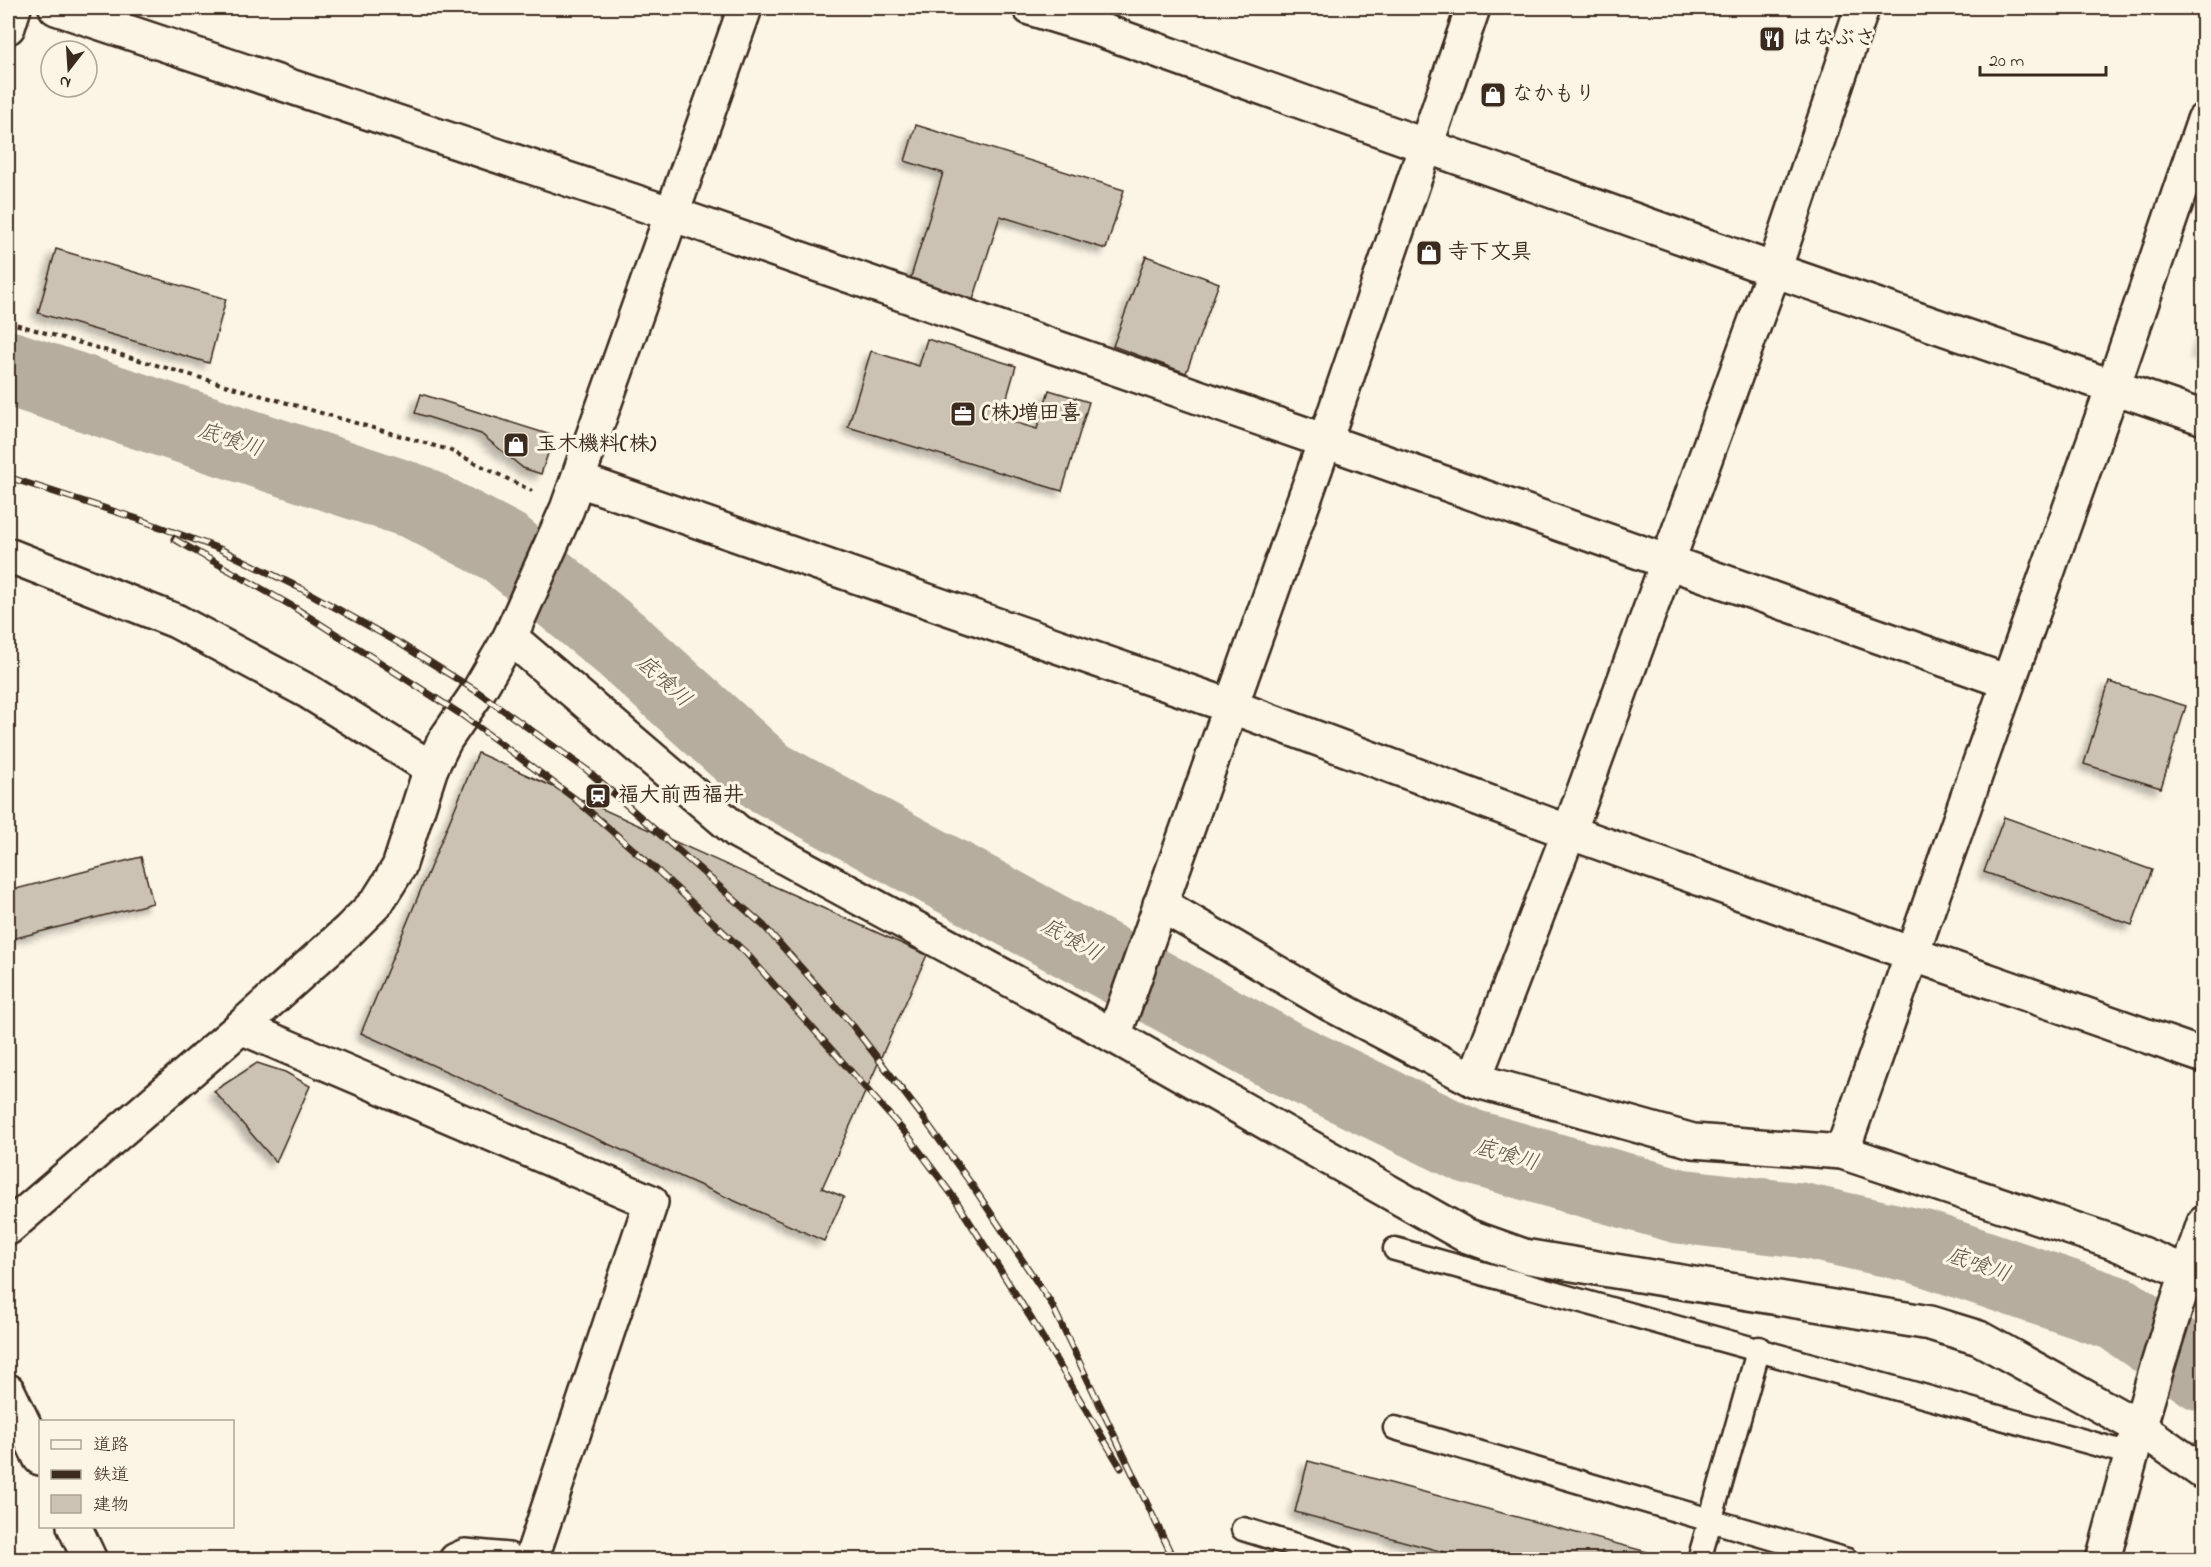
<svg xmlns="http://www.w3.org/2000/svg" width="2211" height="1567" font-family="'Indie Flower','Klee One',sans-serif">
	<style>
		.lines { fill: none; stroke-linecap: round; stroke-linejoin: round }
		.river { stroke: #b7ad9e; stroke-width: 75 }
		.building { fill: #ccc2b3; stroke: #3b2a1e; stroke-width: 1.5; filter: url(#shadow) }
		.lane-casing { stroke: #3b2a1e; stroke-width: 27 }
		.street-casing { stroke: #3b2a1e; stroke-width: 38 }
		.secondary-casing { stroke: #3b2a1e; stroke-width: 38 }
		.primary-casing { stroke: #3b2a1e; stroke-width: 38 }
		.path { stroke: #3b2a1e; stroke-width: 4; stroke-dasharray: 4.5 4.5; stroke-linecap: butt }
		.lane { stroke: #fcf5e5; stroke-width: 22 }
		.street { stroke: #fcf5e5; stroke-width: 33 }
		.secondary { stroke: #fcf5e5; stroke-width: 33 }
		.primary { stroke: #fcf5e5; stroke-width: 33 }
		.rail-casing { stroke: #3b2a1e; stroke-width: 7 }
		.rail { stroke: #fcf5e5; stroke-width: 4.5; stroke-dasharray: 14; stroke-linecap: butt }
		.labels { text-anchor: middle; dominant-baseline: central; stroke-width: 6; stroke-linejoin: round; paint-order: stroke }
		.poi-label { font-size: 21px; font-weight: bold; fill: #3b2a1e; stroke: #fcf5e5; text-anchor: start }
		.water-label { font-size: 22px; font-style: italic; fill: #605144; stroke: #fcf5e5 }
	</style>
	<defs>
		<filter id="shadow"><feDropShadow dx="-5.5" dy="5.5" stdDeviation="3" flood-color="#0004"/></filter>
	</defs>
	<rect width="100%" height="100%" fill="#fcf5e5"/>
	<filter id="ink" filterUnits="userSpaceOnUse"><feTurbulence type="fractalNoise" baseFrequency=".0167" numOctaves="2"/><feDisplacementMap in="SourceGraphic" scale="12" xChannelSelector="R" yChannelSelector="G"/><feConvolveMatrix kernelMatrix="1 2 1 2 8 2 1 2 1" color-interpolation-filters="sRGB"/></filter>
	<g filter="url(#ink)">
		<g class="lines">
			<!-- river -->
			<path class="river" d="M8 368 416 502 505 548 623 646 768 777 1282 1056 1468 1146 1679 1206 1800 1220 1921 1247 2118 1314 2204 1374"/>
		</g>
		<!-- building -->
		<g class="building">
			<path d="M916 125 1124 190 1106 249 1000 216 973 300 910 280 943 173 905 161Z"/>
			<path d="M56 249 226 299 209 363 38 313Z"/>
			<path d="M1146 256 1219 283 1186 373 1113 346Z"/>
			<path d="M2204 332V354L2197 352Z"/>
			<path d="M927 339 1016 366 1001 418 1037 429 1049 390 1089 402 1062 491 848 427 871 351 919 366Z"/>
			<path d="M421 394 554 436 541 474 523 468 481 434 415 413Z"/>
			<path d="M2109 682 2186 706 2161 788 2084 764Z"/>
			<path d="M478 753 927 955 822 1188 844 1197 824 1241 361 1033Z"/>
			<path d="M2004 817 2152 870 2132 925 1984 872Z"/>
			<path d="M141 857 153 903 8 940V891Z"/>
			<path d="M257 1063 285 1072 310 1086 276 1162 214 1091Z"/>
			<path d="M1308 1461 1655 1554 1654 1560H1473L1295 1512Z"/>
		</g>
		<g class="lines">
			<!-- lane casing -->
			<g class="lane-casing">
				<g id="lane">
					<path d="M1395 1249 2131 1454"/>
					<path d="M1395 1428 1847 1560"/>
					<path d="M1243 1529 1344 1560"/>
					<path d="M1699 1560 1759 1348"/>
				</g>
			</g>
			<!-- street casing -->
			<g class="street-casing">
				<g id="street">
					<path d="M56 8 672 214 1325 441 2008 682"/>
					<path d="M1030 8 1095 28 1774 270 2204 418"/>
					<path d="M8 27 14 8"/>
					<path d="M579 480 1230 706 1569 832 1912 954 2113 387 2204 120"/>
					<path d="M8 555 176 621 309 692 431 768"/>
					<path d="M510 637 738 832 1114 1036 1465 1235 1524 1256 1930 1323 1979 1338 2139 1427 2204 1473"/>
					<path d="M1160 904 1332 1005 1474 1080 1693 1141 1842 1152 2110 1241 2186 1272"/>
					<path d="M241 1027 651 1202 531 1560"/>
					<path d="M1114 1036 1325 441 1473 8"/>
					<path d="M1474 1080 1569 832 1774 270 1862 8"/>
					<path d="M1842 1152 1912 954 2204 1056"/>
					<path d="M456 1560 465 1556 508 1560"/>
					<path d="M2103 1560C2133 1446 2165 1334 2204 1223"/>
				</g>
			</g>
			<!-- secondary casing -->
			<g class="secondary-casing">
				<path id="secondary" d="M8 1228 241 1027 349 930 377 902 399 867 431 768 445 740 478 692 510 637 567 509 745 8"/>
			</g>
			<!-- primary casing -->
			<g class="primary-casing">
				<g id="primary">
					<path d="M8 1391 40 1458"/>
					<path d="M74 1526 90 1560"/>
				</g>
			</g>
			<!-- path -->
			<path class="path" d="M8 322 449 450 532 491"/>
			<!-- lane -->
			<use href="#lane" class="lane"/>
			<!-- street -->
			<use href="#street" class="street"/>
			<!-- secondary -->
			<use href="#secondary" class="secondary"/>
			<!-- primary -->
			<use href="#primary" class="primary"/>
			<!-- rail casing -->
			<g class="rail-casing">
				<g id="rail">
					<path d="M8 477 138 519 220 549 300 588 399 643 478 692 587 770 764 926 853 1026 922 1116 972 1185 1051 1303 1174 1560"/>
					<path d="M174 539 292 606 462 715 574 798 659 872 746 953 909 1137 955 1199 1032 1320 1121 1468"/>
				</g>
			</g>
			<!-- rail -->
			<use href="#rail" class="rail"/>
		</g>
	</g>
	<!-- icons -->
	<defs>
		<g id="restaurant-square" transform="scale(1.35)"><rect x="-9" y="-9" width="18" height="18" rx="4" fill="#3b2a1e" stroke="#fcf5e5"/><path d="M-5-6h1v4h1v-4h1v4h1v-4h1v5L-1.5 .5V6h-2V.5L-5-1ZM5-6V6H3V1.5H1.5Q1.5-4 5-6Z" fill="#fff"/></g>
		<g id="shop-square" transform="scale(1.35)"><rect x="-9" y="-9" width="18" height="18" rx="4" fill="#3b2a1e" stroke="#fcf5e5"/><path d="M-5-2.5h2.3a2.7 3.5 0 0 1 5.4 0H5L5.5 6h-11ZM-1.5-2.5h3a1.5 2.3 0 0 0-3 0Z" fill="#fff"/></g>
		<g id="office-square" transform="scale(1.35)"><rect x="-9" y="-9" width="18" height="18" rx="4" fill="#3b2a1e" stroke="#fcf5e5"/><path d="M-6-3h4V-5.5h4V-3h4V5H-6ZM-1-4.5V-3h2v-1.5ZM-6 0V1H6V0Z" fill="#fff"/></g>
		<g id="station-square" transform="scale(1.35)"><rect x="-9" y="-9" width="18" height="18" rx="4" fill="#3b2a1e" stroke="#fcf5e5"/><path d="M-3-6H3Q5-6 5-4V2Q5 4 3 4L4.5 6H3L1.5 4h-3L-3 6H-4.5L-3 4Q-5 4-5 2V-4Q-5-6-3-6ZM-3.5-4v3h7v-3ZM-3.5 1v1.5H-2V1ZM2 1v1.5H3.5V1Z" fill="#fff"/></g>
	</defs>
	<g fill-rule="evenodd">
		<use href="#restaurant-square" x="1772" y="39"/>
		<use href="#shop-square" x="1493" y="95"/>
		<use href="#shop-square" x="1429" y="253"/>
		<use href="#office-square" x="963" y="414"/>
		<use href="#shop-square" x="516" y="445"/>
		<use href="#station-square" x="598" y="796"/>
	</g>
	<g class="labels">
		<!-- poi labels -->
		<g class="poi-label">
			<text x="1792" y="39">はなぶさ</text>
			<text x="1512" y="95">なかもり</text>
			<text x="1448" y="253">寺下文具</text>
			<text x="982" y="414">(株)増田喜</text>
			<text x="536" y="445">玉木機料(株)</text>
			<text x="618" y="796">福大前西福井</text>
		</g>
		<!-- water labels -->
		<g class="water-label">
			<text transform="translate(230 441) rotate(18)">底喰川</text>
			<text transform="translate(663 682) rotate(42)">底喰川</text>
			<text transform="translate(1071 941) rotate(29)">底喰川</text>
			<text transform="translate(1506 1156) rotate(16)">底喰川</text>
			<text transform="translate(1978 1266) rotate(19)">底喰川</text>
		</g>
	</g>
	<!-- margin -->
	<rect width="2211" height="1567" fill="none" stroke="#fcf5e5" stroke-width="30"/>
	<rect x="15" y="15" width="2181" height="1537" fill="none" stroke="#3b2a1e" stroke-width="2" filter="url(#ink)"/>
	<!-- legend -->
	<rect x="39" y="1420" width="195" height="108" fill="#fcf5e5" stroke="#afa495" stroke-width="1.5"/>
	<rect x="51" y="1440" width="30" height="9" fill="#fcf5e5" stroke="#afa495" stroke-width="1.5"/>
	<text x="93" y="1450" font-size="18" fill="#3b2a1e">道路</text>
	<rect x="51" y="1470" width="30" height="9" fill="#3b2a1e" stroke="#afa495" stroke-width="1.5"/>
	<text x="93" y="1480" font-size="18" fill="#3b2a1e">鉄道</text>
	<rect x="51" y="1495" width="30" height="18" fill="#ccc2b3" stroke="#afa495" stroke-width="1.5"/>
	<text x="93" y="1510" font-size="18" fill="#3b2a1e">建物</text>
	<!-- north arrow -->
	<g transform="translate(69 69) rotate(197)"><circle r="28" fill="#fcf5e5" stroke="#afa495" stroke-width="1.5"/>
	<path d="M0-4.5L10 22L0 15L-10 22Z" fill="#3b2a1e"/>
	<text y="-9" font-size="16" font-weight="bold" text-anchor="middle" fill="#3b2a1e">N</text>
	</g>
	<!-- scale -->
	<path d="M1980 66v9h126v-9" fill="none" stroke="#3b2a1e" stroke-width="3"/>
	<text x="1989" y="66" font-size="18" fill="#3b2a1e" stroke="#fcf5e5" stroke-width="4.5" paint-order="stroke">20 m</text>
</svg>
